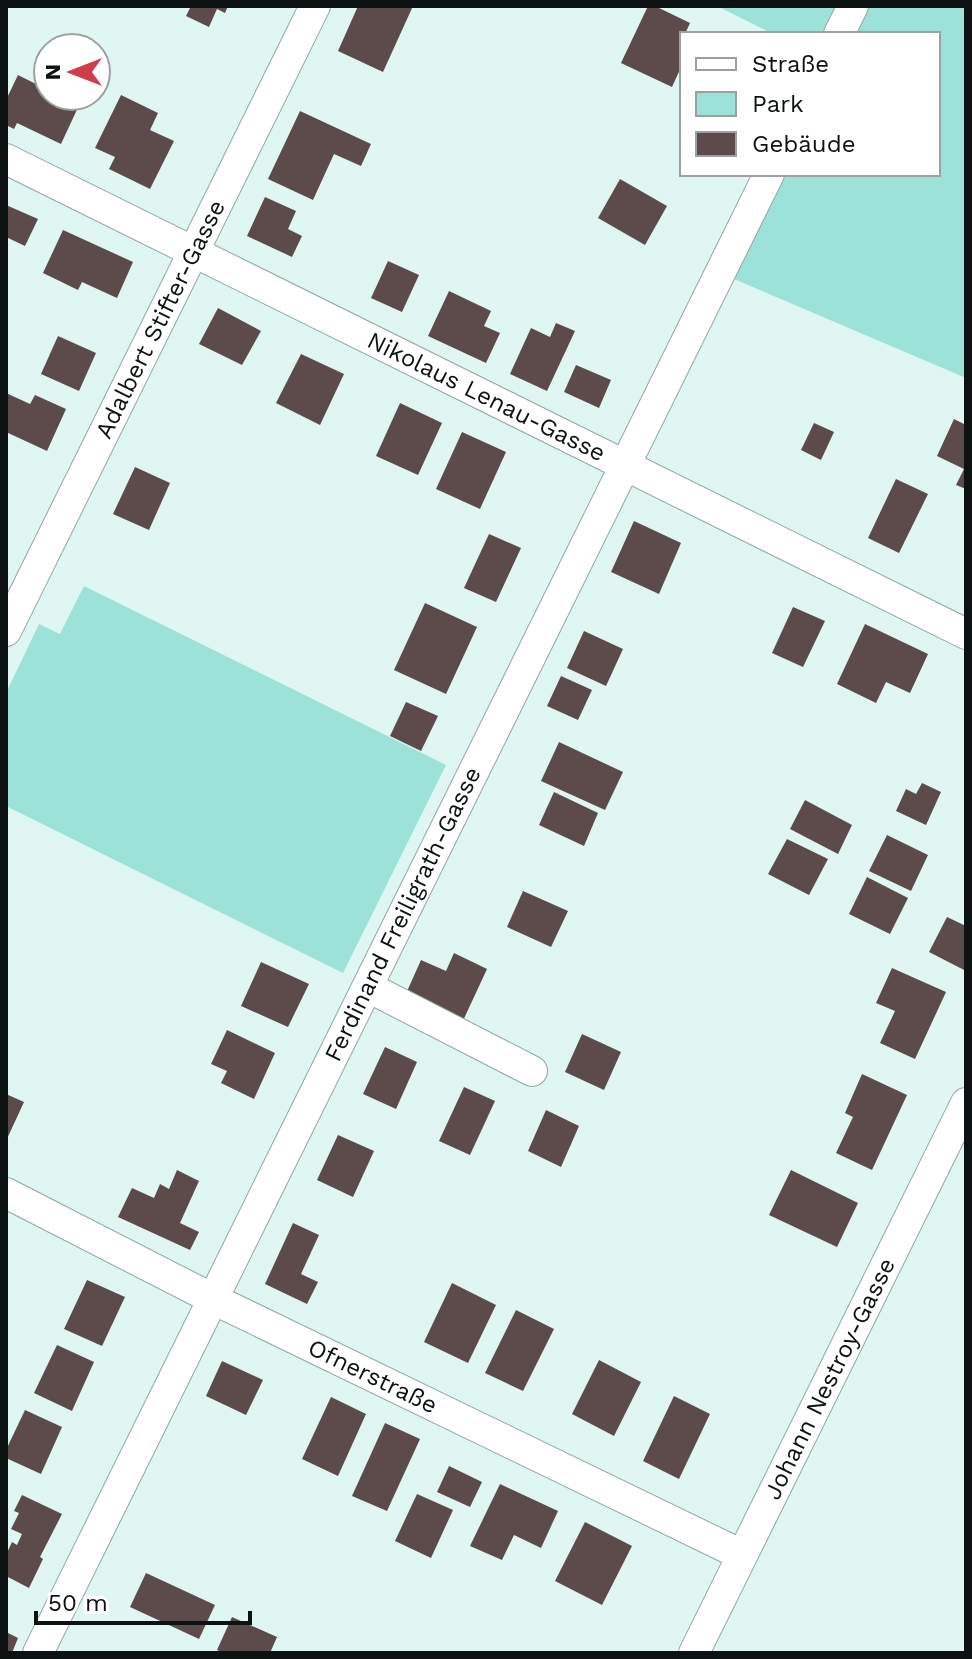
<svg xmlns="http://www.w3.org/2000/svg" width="972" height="1659" font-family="'Work Sans',sans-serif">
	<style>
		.green { fill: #9de2d8 }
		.building { fill: #5d4b4b }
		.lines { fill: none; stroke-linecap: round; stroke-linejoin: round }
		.minor-casing { stroke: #91a6a2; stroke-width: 32 }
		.minor { stroke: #fff; stroke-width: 30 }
		.labels { text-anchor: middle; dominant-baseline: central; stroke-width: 8; stroke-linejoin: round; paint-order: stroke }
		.street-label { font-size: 24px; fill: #0b1211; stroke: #fff }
	</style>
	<rect width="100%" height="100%" fill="#e0f6f2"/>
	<!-- green -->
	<g class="green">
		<path d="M717 6H966V378L734 279 786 174H938V34H773Z"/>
		<path d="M84 586 446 765 343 973 6 806V693L39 624 60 634Z"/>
	</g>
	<!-- building -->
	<g class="building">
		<path d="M191 6H228L225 13 217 9 209 27 186 16Z"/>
		<path d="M358 6H413L383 72 338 51Z"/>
		<path d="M648 6H655L690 23 685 34H682L680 45 682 46V65L672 87 621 63Z"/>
		<path d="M18 75 48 90V96H70L81 101 61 144 17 123 14 129 6 125V100Z"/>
		<path d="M121 95 158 113 150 130 174 141 150 189 109 169 115 157 95 148Z"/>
		<path d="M300 111 371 144 361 166 334 154 313 200 268 179Z"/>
		<path d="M620 179 667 206 645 245 598 218Z"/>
		<path d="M265 197 296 211 288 229 302 236 292 257 247 236Z"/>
		<path d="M6 205 38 219 25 246 6 237Z"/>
		<path d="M63 230 133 262 117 298 82 282 78 290 43 273Z"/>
		<path d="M388 261 419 275 402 312 371 298Z"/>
		<path d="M449 291 491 311 484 326 500 333 486 363 428 336Z"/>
		<path d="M218 308 261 331 242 365 199 344Z"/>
		<path d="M556 323 575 331 547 391 510 374 531 328 550 337Z"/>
		<path d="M58 336 96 353 79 391 41 374Z"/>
		<path d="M301 354 344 374 320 425 276 403Z"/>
		<path d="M576 365 611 380 599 408 564 392Z"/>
		<path d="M6 393 30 404 35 395 66 409 47 451 6 432Z"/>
		<path d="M400 403 442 423 418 475 376 456Z"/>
		<path d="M954 419 966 425V489L956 485 964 469 937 456Z"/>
		<path d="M814 423 834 432 821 460 801 450Z"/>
		<path d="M462 432 506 452 480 509 436 489Z"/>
		<path d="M135 467 170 483 149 530 113 514Z"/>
		<path d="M896 479 928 494 899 553 868 538Z"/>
		<path d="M634 521 681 543 659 594 611 572Z"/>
		<path d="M489 534 521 548 496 602 464 588Z"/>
		<path d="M425 603 477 627 446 694 394 670Z"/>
		<path d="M793 607 825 621 803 667 772 653Z"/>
		<path d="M865 624 928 654 910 693 886 682 876 703 837 684Z"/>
		<path d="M584 631 623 649 606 686 567 668Z"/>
		<path d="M561 676 592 690 578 720 547 706Z"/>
		<path d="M406 702 438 716 421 751 390 736Z"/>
		<path d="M559 742 623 772 605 810 541 781Z"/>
		<path d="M922 783 941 792 926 825 896 811 906 789 916 794Z"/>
		<path d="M554 792 598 813 584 846 539 825Z"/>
		<path d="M805 800 852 825 838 854 790 829Z"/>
		<path d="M887 835 928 855 911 891 869 871Z"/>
		<path d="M787 839 828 859 809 895 768 874Z"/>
		<path d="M867 877 908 898 890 934 849 914Z"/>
		<path d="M523 891 568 911 551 947 507 927Z"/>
		<path d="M947 917 966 926V971L929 952Z"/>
		<path d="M454 953 487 969 461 1025 404 998 421 960 446 971Z"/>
		<path d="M261 962 309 984 288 1027 241 1006Z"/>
		<path d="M892 968 946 992 915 1059 880 1043 895 1011 876 1003Z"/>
		<path d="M227 1030 275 1053 254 1099 221 1083 227 1071 211 1064Z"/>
		<path d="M582 1034 621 1052 604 1090 565 1072Z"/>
		<path d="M385 1047 417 1062 396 1109 363 1094Z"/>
		<path d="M862 1074 907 1095 872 1170 836 1153 853 1117 845 1113Z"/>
		<path d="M464 1087 495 1101 470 1155 439 1141Z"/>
		<path d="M6 1094 24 1102 6 1141Z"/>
		<path d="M546 1110 579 1126 561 1167 528 1151Z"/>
		<path d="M338 1135 374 1151 353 1197 317 1180Z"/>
		<path d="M177 1170 199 1181 180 1223 199 1232 190 1250 118 1217 132 1188 154 1198 160 1184 169 1189Z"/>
		<path d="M791 1170 858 1203 837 1247 769 1215Z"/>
		<path d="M293 1223 319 1235 301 1274 318 1282 307 1304 265 1284Z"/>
		<path d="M87 1280 125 1297 102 1346 64 1329Z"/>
		<path d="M452 1283 496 1305 468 1363 424 1342Z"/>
		<path d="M516 1310 554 1329 523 1391 485 1373Z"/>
		<path d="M57 1345 94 1362 72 1411 34 1393Z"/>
		<path d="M599 1360 641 1382 614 1436 572 1414Z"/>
		<path d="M222 1361 263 1380 246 1415 206 1396Z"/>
		<path d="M674 1396 710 1414 679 1479 643 1461Z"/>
		<path d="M331 1397 366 1414 338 1476 302 1459Z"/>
		<path d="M25 1410 62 1427 41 1474 6 1458V1450Z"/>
		<path d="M385 1423 420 1439 387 1511 352 1496Z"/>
		<path d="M449 1466 482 1482 470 1507 437 1492Z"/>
		<path d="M500 1484 558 1511 541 1548 514 1535 502 1560 470 1546Z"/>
		<path d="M417 1494 453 1510 431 1558 395 1541Z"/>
		<path d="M22 1495 62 1514 40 1557 43 1559 29 1588 6 1576V1555L12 1542 17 1545 22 1534 11 1529 19 1513 14 1511Z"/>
		<path d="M585 1522 632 1546 602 1605 555 1581Z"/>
		<path d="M146 1573 215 1605 199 1639 130 1607Z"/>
		<path d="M232 1617 277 1637 270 1653H223L217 1650Z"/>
		<path d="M6 1632 18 1638 12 1653H6Z"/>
	</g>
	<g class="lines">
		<!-- minor casing -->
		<g class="minor-casing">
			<g id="minor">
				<path d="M839 34 853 6"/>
				<path id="s1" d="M6 159 966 634"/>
				<path id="s2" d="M6 631 315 6"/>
				<path d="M368 987 532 1071"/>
				<path id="s3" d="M6 1193 215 1300 742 1555"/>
				<path id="s4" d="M38 1653C284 1161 522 665 769 174"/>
				<path id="s5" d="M694 1653 966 1103"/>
			</g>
		</g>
		<!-- minor -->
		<use href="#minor" class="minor"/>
	</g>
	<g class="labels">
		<!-- street labels -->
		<g class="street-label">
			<text stroke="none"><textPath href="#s2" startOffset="348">Adalbert Stifter-Gasse</textPath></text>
			<text stroke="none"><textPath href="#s1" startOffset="536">Nikolaus Lenau-Gasse</textPath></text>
			<text stroke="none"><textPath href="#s4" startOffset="824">Ferdinand Freiligrath-Gasse</textPath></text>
			<text stroke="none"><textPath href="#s3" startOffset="410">Ofnerstraße</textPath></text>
			<text stroke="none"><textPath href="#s5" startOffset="306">Johann Nestroy-Gasse</textPath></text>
		</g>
	</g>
	<!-- border -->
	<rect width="972" height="1659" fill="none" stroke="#0b1211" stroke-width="16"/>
	<!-- legend -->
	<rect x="680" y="32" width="260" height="144" fill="#ffffff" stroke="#9da0a0" stroke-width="2"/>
	<rect x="696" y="58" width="40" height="12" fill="#ffffff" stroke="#9da0a0" stroke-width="2"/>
	<text x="752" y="72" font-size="24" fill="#0b1211">Straße</text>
	<rect x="696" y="92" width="40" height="24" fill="#9de2d8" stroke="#9da0a0" stroke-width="2"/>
	<text x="752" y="112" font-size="24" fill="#0b1211">Park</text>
	<rect x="696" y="132" width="40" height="24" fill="#5d4b4b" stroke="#9da0a0" stroke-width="2"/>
	<text x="752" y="152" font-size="24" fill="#0b1211">Gebäude</text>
	<!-- north arrow -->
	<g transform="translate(72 72) rotate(270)"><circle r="38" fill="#ffffff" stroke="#9da0a0" stroke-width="2"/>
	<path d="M0-6L14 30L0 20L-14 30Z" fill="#ce3e49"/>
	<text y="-12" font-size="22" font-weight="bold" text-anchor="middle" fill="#0b1211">N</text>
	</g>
	<!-- scale -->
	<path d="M36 1611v12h214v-12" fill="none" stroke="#0b1211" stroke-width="4"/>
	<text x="48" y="1611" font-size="24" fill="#0b1211" stroke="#ffffff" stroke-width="6" paint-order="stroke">50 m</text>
</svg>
